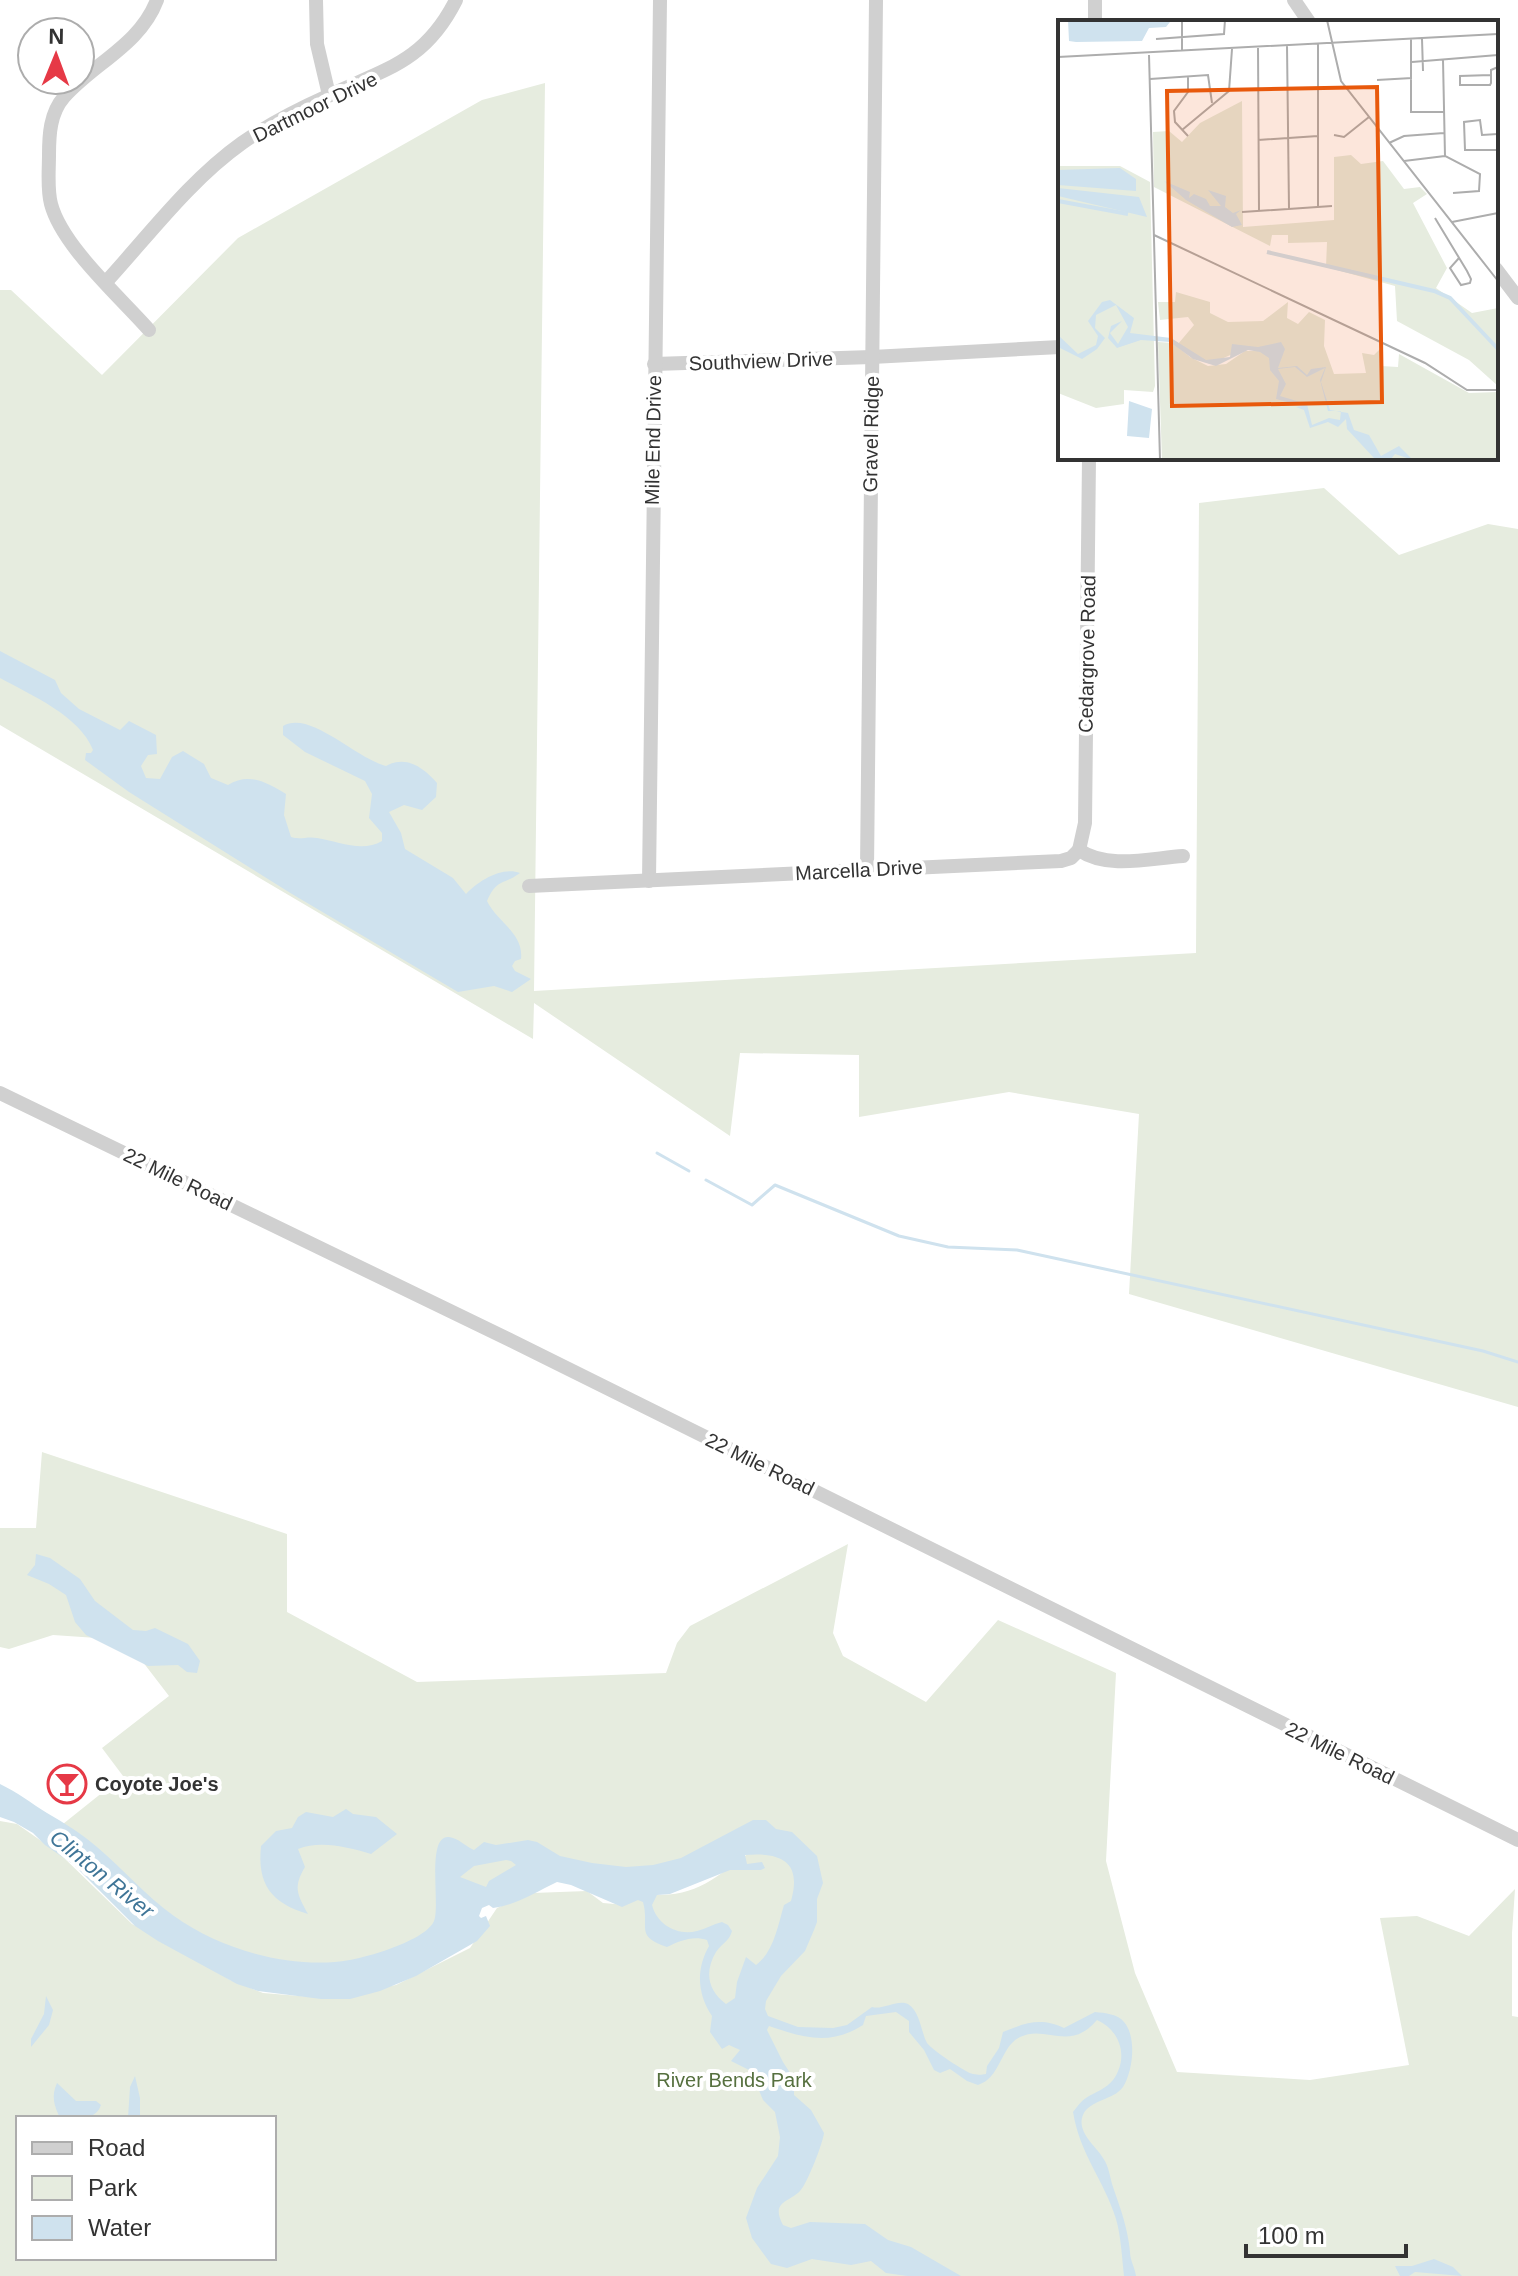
<svg xmlns="http://www.w3.org/2000/svg" width="1518" height="2276" font-family="Helvetica,sans-serif">
	<style>
		.green { fill: #e6ecdf; fill-rule: evenodd }
		.water { fill: #cfe2ee; fill-rule: evenodd }
		.lines { fill: none; stroke-linecap: round; stroke-linejoin: round }
		.stream { stroke: #cfe2ee; stroke-width: 3 }
		.minor { stroke: #d0d0d0; stroke-width: 14 }
		.labels { text-anchor: middle; dominant-baseline: central; stroke-width: 8; stroke-linejoin: round; paint-order: stroke }
		.street-label { font-size: 20px; fill: #333; stroke: #fff }
		.poi-label { font-size: 20px; font-weight: bold; fill: #333; stroke: #fff; text-anchor: start }
		.park-label { font-size: 20px; fill: #56703f; stroke: #fff }
		.water-label { font-size: 22px; font-style: italic; fill: #3f7597; stroke: #fff }
		.inset-river { fill: none; stroke: #cfe2ee; stroke-width: 4 }
		.inset-road { fill: none; stroke: #adadad; stroke-width: 2 }
		.view { fill: #e8590c; fill-opacity: 0.15; stroke: #e8590c; stroke-width: 4 }
		.inset-edge { fill: none; stroke: #333; stroke-width: 4 }
	</style>
	<rect width="100%" height="100%" fill="#fff"/>
	<!-- green -->
	<g class="green">
		<path d="M545 83 534 991 1196 953 1199 503 1324 488 1399 555 1488 524 1518 529V1407L1129 1294 1139 1114 1009 1092 859 1117V1055L740 1053 730 1136 534 1003 533 1039 0 725V290H11L102 375 238 238 482 100Z"/>
		<path d="M42 1452 287 1534V1612L417 1682 666 1673 677 1643 690 1626 848 1544 833 1633 843 1656 926 1702 998 1620 1116 1673 1106 1861 1135 1973 1177 2072 1310 2080 1409 2065 1380 1918 1417 1916 1469 1936 1515 1889 1512 1933V2016L1518 2017V2276H0V1821L17 1824 60 1854 132 1924 177 1947 230 1980 263 1993 324 1998 396 1985 470 1948 497 1908 533 1893 587 1891 603 1903 626 1905 639 1893 527 1877 393 1965 283 1981 166 1928 53 1832 123 1776 102 1748 169 1696 126 1640 53 1635 9 1649 0 1647V1528H36ZM757 1847C717 1876 694 1902 642 1893ZM18 2118H274V2258H18Z"/>
	</g>
	<!-- water -->
	<g class="water">
		<path d="M0 651 55 680 61 693 79 709 120 730 129 721 156 735 157 754 148 755 141 766 146 778 160 779 172 757 183 751 204 764 211 778 228 785C248 772 267 782 286 794L284 815 291 837C300 840 308 836 317 838 338 841 362 853 382 841V833L369 818 372 794 365 781 305 752 283 735V726C310 710 355 758 386 766 406 755 423 767 437 783L436 797 422 810 404 805 389 812 401 833 405 849 453 878 466 894C478 881 502 866 520 873 504 885 497 878 487 901 497 922 524 933 521 959L515 961 512 966 515 971 531 979 512 992 494 986 458 992 292 894 129 792 85 760 86 753H91L93 750C80 716 31 695 0 678Z"/>
		<path d="M36 1554 50 1558 80 1579 95 1601 133 1630 146 1631 155 1628 188 1644 200 1661 197 1673 187 1672 178 1665 148 1666 86 1635 75 1622 66 1595 49 1584 27 1575 35 1565Z"/>
		<path d="M0 1784C17 1792 31 1803 47 1813 64 1823 81 1833 97 1847 123 1869 146 1896 174 1916 219 1948 280 1966 335 1962 357 1961 425 1942 434 1921 441 1905 424 1827 453 1838 460 1840 467 1847 474 1850L484 1842 496 1845 528 1840 537 1842 560 1856 592 1863 626 1867 653 1865 681 1858 753 1820H766L776 1829 792 1832 817 1856 823 1883 817 1899V1922L814 1930 805 1951 781 1976 766 2001 765 2009 768 2016 798 2027 833 2028 847 2025 872 2007C883 2010 898 1999 908 2004 920 2011 921 2032 927 2043 931 2049 966 2073 973 2074 979 2075 981 2075 986 2074L987 2066 999 2048 1003 2032C1025 2023 1041 2017 1064 2028L1095 2012C1105 2013 1118 2014 1124 2022 1137 2037 1133 2071 1123 2087 1114 2100 1089 2100 1083 2115 1076 2132 1096 2146 1103 2158 1109 2166 1110 2178 1113 2187 1121 2210 1128 2229 1130 2252 1130 2260 1135 2268 1136 2276H1124C1122 2258 1121 2236 1116 2219 1104 2180 1080 2155 1073 2112 1077 2107 1081 2101 1086 2098 1095 2092 1106 2089 1113 2080 1129 2058 1121 2031 1097 2020 1069 2053 1046 2024 1020 2037 1000 2047 1001 2078 978 2085L967 2081 950 2069 940 2073 934 2070 924 2050 909 2032V2021L896 2012 866 2016 863 2025C830 2046 804 2038 769 2026L767 2030 783 2062 794 2079V2095L811 2110 824 2133C823 2143 807 2184 800 2191 790 2202 770 2201 783 2225L791 2228 810 2222 865 2224 888 2240 911 2247 961 2276H907L886 2273 871 2261 851 2265 812 2259 787 2268 771 2264 752 2238 746 2218 757 2188 778 2156 780 2137 775 2112 763 2100 751 2071 731 2061 740 2050 729 2045 722 2049 710 2032 712 2016C697 1994 696 1969 709 1946L707 1940C693 1935 679 1941 667 1947 634 1936 650 1927 643 1902L638 1900 622 1907 571 1885 557 1882C536 1892 516 1905 493 1908L489 1905 482 1908 479 1916 481 1918 486 1916 490 1926 477 1941 416 1976 380 1991 350 1999H321L258 1991 237 1984 158 1941 135 1926 74 1865 45 1845 33 1833 14 1822 0 1817ZM745 1855C782 1852 802 1862 791 1901L784 1905C778 1925 774 1952 756 1965L746 1957 737 1982 735 1998 726 2004C708 1991 704 1972 716 1952 722 1943 729 1942 732 1931L728 1925 722 1922C713 1924 706 1929 697 1931 678 1936 657 1925 652 1905L657 1895 670 1894 730 1870H761L765 1868 762 1862 747 1864ZM506 1860 511 1861 516 1865 489 1881 486 1887 460 1877 474 1866Z"/>
		<path d="M346 1809 353 1814 376 1817 397 1834 371 1854C348 1847 320 1840 298 1849L305 1867C293 1887 297 1894 308 1914 271 1903 257 1884 261 1846L276 1831 292 1828 298 1817 306 1812 333 1817Z"/>
		<path d="M46 1996 53 2010 49 2025 31 2047V2039L44 2014Z"/>
		<path d="M135 2076 140 2098V2118H128L130 2087Z"/>
		<path d="M57 2083 76 2101H96L101 2105C95 2122 76 2118 60 2118 54 2105 51 2096 57 2083Z"/>
		<path d="M1434 2259 1453 2267 1462 2276 1415 2272 1409 2276H1400L1395 2266H1412Z"/>
	</g>
	<g class="lines">
		<!-- stream -->
		<g class="stream">
			<path d="M657 1153 689 1171"/>
			<path d="M706 1180 752 1205 775 1185 899 1236 948 1247 1017 1250 1483 1351 1518 1362"/>
		</g>
		<!-- minor -->
		<g class="minor">
			<path d="M316 0 317 44 329 95"/>
			<path d="M1294 0 1309 22"/>
			<path d="M1095 22V0"/>
			<path d="M1496 269 1518 298"/>
			<path d="M106 282C149 235 190 180 242 143 268 125 299 109 328 96 385 69 425 62 456 0"/>
			<path d="M149 330C120 297 62 246 51 204 47 189 49 171 49 155 49 135 50 113 64 97 94 63 140 45 157 0"/>
			<path d="M654 364 872 357 1060 347"/>
			<path d="M1079 850 1085 823 1089 458"/>
			<path d="M1079 850C1108 870 1151 858 1183 856"/>
			<path d="M867 869 876 0"/>
			<path d="M649 881 660 0"/>
			<path d="M529 886 1061 861 1071 858 1079 850"/>
			<path d="M0 1093 510 1340 1518 1840"/>
		</g>
	</g>
	<!-- icons -->
	<defs>
		<g id="bar-ring" transform="scale(2)"><circle r="9.5" fill="#fff" stroke="#e63946" stroke-width="1.5"/><path d="M-6-5H6L.8 .8V4.5H3.5V6h-7V4.5H-.8V.8Z" fill="#e63946"/></g>
	</defs>
	<g fill-rule="evenodd">
		<use href="#bar-ring" x="67" y="1784"/>
	</g>
	<g class="labels">
		<!-- street labels -->
		<g class="street-label">
			<text transform="translate(315 107) rotate(-26)">Dartmoor Drive</text>
			<text transform="translate(761 361) rotate(-2)">Southview Drive</text>
			<text transform="translate(871 434) rotate(-89)">Gravel Ridge</text>
			<text transform="translate(653 440) rotate(-89)">Mile End Drive</text>
			<text transform="translate(1087 654) rotate(-89)">Cedargrove Road</text>
			<text transform="translate(859 870) rotate(-3)">Marcella Drive</text>
			<text transform="translate(178 1179) rotate(26)">22 Mile Road</text>
			<text transform="translate(760 1464) rotate(26)">22 Mile Road</text>
			<text transform="translate(1340 1753) rotate(26)">22 Mile Road</text>
		</g>
		<!-- poi labels -->
		<g class="poi-label">
			<text x="95" y="1784">Coyote Joe's</text>
		</g>
		<!-- park labels -->
		<g class="park-label">
			<text x="734" y="2080">River Bends Park</text>
		</g>
		<!-- water labels -->
		<g class="water-label">
			<text transform="translate(102 1874) rotate(39)">Clinton River</text>
		</g>
	</g>
	<!-- overview -->
	<g transform="translate(1058 20)">
		<rect width="440" height="440" fill="#fff"/>
		<path d="M184 81 185 207 276 200V137L293 135 303 144 325 141 346 169 362 167 369 174 355 183 389 248 378 268 414 293 440 288V366L411 340 339 301 337 266 268 247 269 222 230 223V215H214L212 226 96 167 95 112 111 111 124 122 142 103ZM0 146H62L92 162 97 366 95 372 66 370V384L38 388 0 373ZM118 272 152 282V293L170 302 205 301 230 282 229 298 240 304 251 292 267 300 266 326 276 354 308 353 304 333 316 335 323 328V346L340 347 341 334 411 373 440 372V440H104L100 322 115 323 132 337 150 346 168 344 187 331H201L186 329 152 344 136 337 120 324 136 305 130 297 102 300 100 282H117Z" fill="#e6ecdf"/>
		<path d="M10 0H112V2L108 7 91 8 84 21 18 22 11 21ZM62 148 78 159V171L0 165V150ZM106 161 132 172 131 178 136 174 148 179 152 186H163L150 170 168 176 167 187 175 193 183 190 178 194 184 205 174 207 128 180ZM0 168 81 177 89 197 0 176ZM52 280 76 298 72 313 113 318 148 340 172 337 174 324 200 327 223 322 227 329 220 348 239 346 249 355 253 349 268 347 263 362 272 390 290 393 296 410 311 415 323 436 341 426 355 440 337 434 332 440 316 438 289 409 288 399 280 407 270 402 252 408 246 390 238 387 244 386 218 379 221 361 212 350 211 338 202 332 190 330 158 346 135 339 112 322 83 320 59 328 50 318 53 306 64 301 52 313 60 324 70 307 58 285 38 295 37 308 47 318 39 329 24 339 2 328 0 315 20 334 38 325 40 316 30 301 44 282ZM237 347 249 357 267 348 262 360 270 391H283L282 400 271 398 254 405 249 384 222 376 228 364 220 349ZM71 381 94 389 91 418 69 416Z" fill="#cfe2ee" fill-rule="evenodd"/>
		<path class="inset-river" d="M0 181 70 194M209 232 376 271 392 278 440 329"/>
		<path class="inset-road" d="M124 0V31M269 0 283 61 440 261M98 19 166 14 167 0M353 19V92H386M364 19 365 51M260 23V186M229 26 231 189M200 28 201 191M91 35 102 440M0 37 440 14M385 40 387 136 422 154 421 171 395 173M354 42 440 35M433 55 402 56V65H432L433 63V50L440 47M92 59 150 55 154 83M319 60 354 58M124 110 171 71 174 29M440 114 424 115 422 100 406 102 407 130H440M276 115 286 117 311 97M130 116 117 102 116 91 130 72V56M200 120 260 116M331 123 346 116 386 113M346 141 387 136M184 192 274 186M377 198 409 251 413 259 412 263 403 265 392 248 401 238M394 202 440 193M96 215 367 343 409 370H440"/>
		<path class="view" d="M319 67 324 382 114 386 109 71Z"/>
		<rect width="440" height="440" class="inset-edge"/>
	</g>
	<!-- legend -->
	<rect x="16" y="2116" width="260" height="144" fill="#ffffff" stroke="#adadad" stroke-width="2"/>
	<rect x="32" y="2142" width="40" height="12" fill="#d0d0d0" stroke="#adadad" stroke-width="2"/>
	<text x="88" y="2156" font-size="24" fill="#333333">Road</text>
	<rect x="32" y="2176" width="40" height="24" fill="#e6ecdf" stroke="#adadad" stroke-width="2"/>
	<text x="88" y="2196" font-size="24" fill="#333333">Park</text>
	<rect x="32" y="2216" width="40" height="24" fill="#cfe2ee" stroke="#adadad" stroke-width="2"/>
	<text x="88" y="2236" font-size="24" fill="#333333">Water</text>
	<!-- north arrow -->
	<g transform="translate(56 56) rotate(1)"><circle r="38" fill="#ffffff" stroke="#adadad" stroke-width="2"/>
	<path d="M0-6L14 30L0 20L-14 30Z" fill="#e63946"/>
	<text y="-12" font-size="22" font-weight="bold" text-anchor="middle" fill="#333333">N</text>
	</g>
	<!-- scale -->
	<path d="M1246 2244v12h160v-12" fill="none" stroke="#333333" stroke-width="4"/>
	<text x="1258" y="2244" font-size="24" fill="#333333" stroke="#ffffff" stroke-width="6" paint-order="stroke">100 m</text>
</svg>
